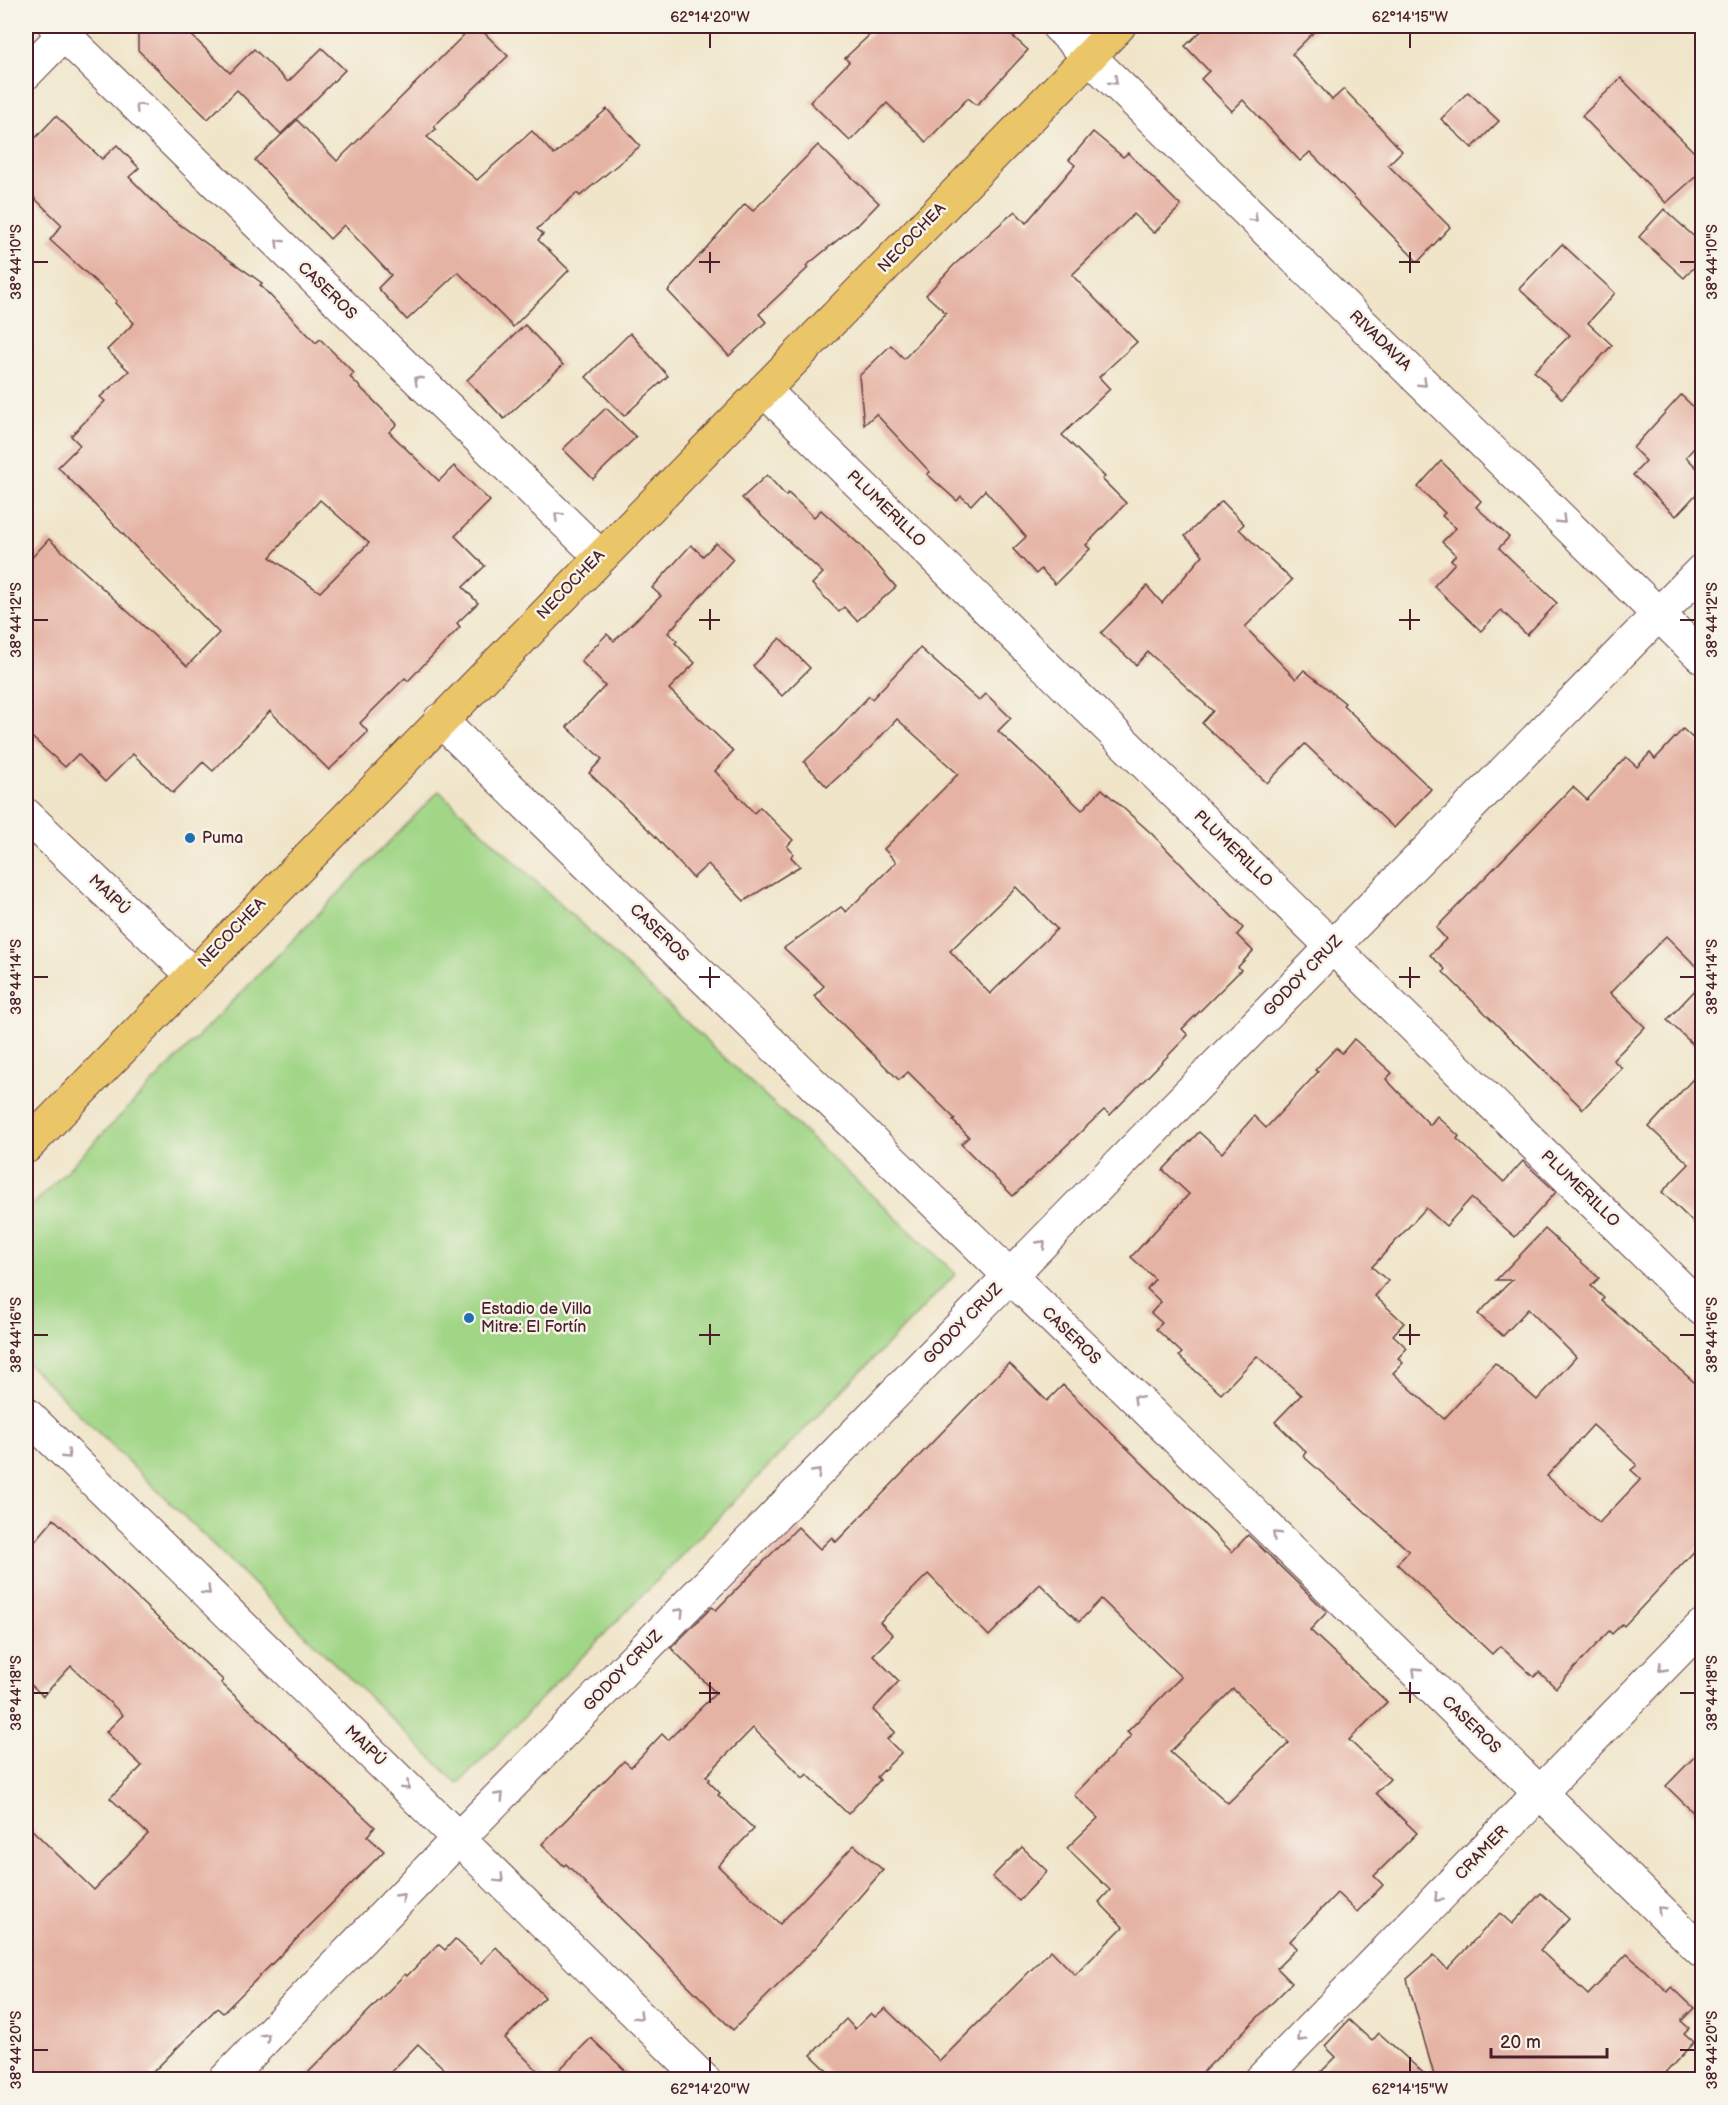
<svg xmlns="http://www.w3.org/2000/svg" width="1728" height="2105" font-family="'Balsamiq Sans',sans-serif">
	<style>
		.green { fill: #a1d687; stroke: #767a59; stroke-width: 1.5 }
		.building { fill: #e5b3a4; fill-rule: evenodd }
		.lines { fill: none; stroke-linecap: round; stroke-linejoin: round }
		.minor-casing { stroke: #633d43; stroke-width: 35 }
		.major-casing { stroke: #633d43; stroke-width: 35 }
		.minor { stroke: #fff; stroke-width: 33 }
		.major { stroke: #eac669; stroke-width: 33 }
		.oneway { stroke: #ae9aa0 }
		.ticks { fill: none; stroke: #4a1f2b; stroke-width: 2 }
		.poi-dot { fill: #1f6fb2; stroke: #f7f3e8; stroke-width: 2 }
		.labels { text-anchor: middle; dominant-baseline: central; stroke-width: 5; stroke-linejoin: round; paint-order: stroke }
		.street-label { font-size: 16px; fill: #4a1f2b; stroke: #f7f3e8 }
		.poi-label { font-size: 16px; fill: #4a1f2b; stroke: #f7f3e8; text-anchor: start }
		.neatline { fill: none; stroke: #4a1f2b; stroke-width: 2 }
		.ticks-label { font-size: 15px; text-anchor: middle; fill: #4a1f2b }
	</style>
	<rect width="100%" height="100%" fill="#f7f3e8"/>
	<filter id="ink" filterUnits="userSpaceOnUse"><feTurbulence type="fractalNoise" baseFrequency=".0167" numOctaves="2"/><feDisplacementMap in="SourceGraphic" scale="12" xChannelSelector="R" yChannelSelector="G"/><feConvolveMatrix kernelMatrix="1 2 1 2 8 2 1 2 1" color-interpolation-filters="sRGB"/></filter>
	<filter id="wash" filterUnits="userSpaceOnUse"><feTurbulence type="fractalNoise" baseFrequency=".008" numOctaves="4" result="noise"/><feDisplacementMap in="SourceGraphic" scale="24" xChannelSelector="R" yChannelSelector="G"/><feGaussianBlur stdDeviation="1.35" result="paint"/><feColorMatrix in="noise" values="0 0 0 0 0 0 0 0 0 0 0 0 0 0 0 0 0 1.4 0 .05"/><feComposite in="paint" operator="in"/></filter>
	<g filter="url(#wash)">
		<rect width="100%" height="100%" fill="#f0e5c9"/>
		<!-- green -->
		<path class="green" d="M439 791 956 1274 458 1784 26 1362V1212Z"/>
		<g id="blocks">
			<!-- building -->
			<g class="building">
				<path d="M138 26H182L230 73 254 49 288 82 322 48 345 70 281 134 237 90 208 119 138 50Z"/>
				<path d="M473 26H477L508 56 434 126 436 129 427 137 477 180 532 131 554 155 607 109 640 146 580 196 577 193 537 229 543 234 538 240 569 270 513 327 458 272 407 320 378 288 391 275 344 225 330 239 255 160 297 120 337 161Z"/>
				<path d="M879 26H1001L1028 50 977 105 968 98 926 142 887 103 850 141 810 102 849 62 845 58Z"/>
				<path d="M1207 26H1320L1292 54 1332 100 1344 89 1378 125 1402 151 1388 165 1450 227 1418 262 1310 152 1300 161 1243 100 1232 111 1201 79 1209 71 1185 46Z"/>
				<path d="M1621 78 1702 160V171L1666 203 1582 116Z"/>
				<path d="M1468 92 1499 121 1472 148 1441 119Z"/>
				<path d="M56 116 102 159 117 145 139 168 129 177 169 217 262 283 260 285 316 343 320 339 354 373 350 377 397 424 389 432 439 481 454 466 490 501 455 536 485 566 463 587 478 603 457 623 460 627 408 681 405 678 360 723 368 732 329 770 270 711 213 771 203 762 173 793 133 754 105 782 78 754 65 767 26 732V564L49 539 187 666 219 633 58 467 80 445 71 436 105 401 100 397 129 371 107 350 134 323 115 303 117 301 50 240 62 225 26 190V148ZM320 500 369 543 320 592 270 557Z"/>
				<path d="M1093 132 1123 157 1128 153 1181 206 1154 233 1134 214 1072 275 1137 342 1099 377 1110 389 1062 435 1105 477 1102 479 1126 503 1086 545 1090 549 1055 584 1041 569 1036 574 1013 549 1026 537 985 490 971 505 961 496 957 501 927 474 930 472 876 414 864 425 859 376 891 345 904 359 946 313 926 295 954 265 1015 211 1026 223 1075 165 1069 160Z"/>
				<path d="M818 145 879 203 857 226 856 225 806 266 808 268 759 314 766 322 729 356 668 291 745 204 753 211Z"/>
				<path d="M1664 209 1702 244V259L1684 278 1639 237Z"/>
				<path d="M1562 244 1615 293 1588 323 1612 345 1562 399 1534 371 1570 335 1519 289Z"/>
				<path d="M525 325 563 365 504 419 467 380Z"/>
				<path d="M630 333 668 376 624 416 586 377Z"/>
				<path d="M1681 395 1702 415V439L1686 457 1702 473V488L1676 516 1633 475 1646 461 1633 448Z"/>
				<path d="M606 408 636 437 593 479 563 449Z"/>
				<path d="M1441 461 1481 501 1476 507 1509 537 1499 548 1557 603 1527 635 1501 610 1481 631 1434 586 1455 563 1451 560 1456 555 1442 542 1456 528 1442 516 1445 513 1418 487Z"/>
				<path d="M767 475 786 496 788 493 814 517 821 510 860 545 896 587 857 621 844 607 839 612 812 584 823 573 742 498Z"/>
				<path d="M1222 501 1244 524 1239 529 1292 580 1245 627 1296 679 1304 670 1345 703 1343 705 1431 789 1394 828 1305 744 1267 783 1202 723 1213 711 1148 652 1136 665 1101 633 1147 586 1162 603 1203 555 1185 536Z"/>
				<path d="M716 543 733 559 668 633 677 641 675 643 695 663 669 689 733 751 715 771 754 813 760 807 793 840 787 846 793 853 791 857 800 866 744 901 708 864 693 878 653 834 589 773 602 759 567 727 605 686 581 661 607 634 614 641 661 596 652 588 691 545 703 556Z"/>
				<path d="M780 638 810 668 782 696 753 666Z"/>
				<path d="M920 648 979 701 986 694 1011 718 998 731 1082 810 1102 789 1152 834 1243 928 1237 935 1253 951 1238 967 1241 970 1182 1029 1188 1035 1160 1064 1110 1115 1104 1110 1013 1196 961 1144 969 1137 953 1121 955 1119 908 1072 899 1080 814 996 824 986 784 948 841 907 846 912 896 862 884 849 958 774 897 719 869 749 827 787 804 762 837 731 869 696 872 699ZM1016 887 1057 929 990 994 950 951Z"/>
				<path d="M1683 729 1702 747V972L1666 936 1610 993 1645 1027 1613 1060 1622 1068 1583 1109 1443 972 1445 969 1430 955 1446 939 1436 928 1573 787 1587 800 1626 757 1637 767 1650 753 1655 759Z"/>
				<path d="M1702 983V1053L1667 1020Z"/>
				<path d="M1354 1039 1392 1073 1386 1079 1430 1125 1437 1116 1459 1136 1457 1139 1504 1182 1523 1161 1556 1192 1515 1237 1471 1198 1446 1226 1426 1208 1372 1267 1388 1281 1375 1296 1404 1323 1393 1335 1407 1348 1398 1358 1403 1363 1393 1373 1444 1419 1495 1363 1537 1400 1576 1357 1528 1309 1503 1336 1478 1314 1512 1280H1496L1545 1229 1599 1278 1591 1286 1604 1298 1602 1301 1702 1389V1543L1624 1626 1622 1624 1612 1634 1609 1631 1556 1688 1539 1672 1534 1677 1500 1646 1492 1654 1397 1564 1409 1551 1303 1456 1306 1452 1275 1422 1301 1395 1257 1356 1221 1394 1179 1356 1182 1353 1156 1329 1162 1323 1151 1313 1161 1302 1147 1289 1155 1279 1131 1257 1189 1194 1163 1170 1199 1132 1222 1153 1254 1116 1266 1128 1318 1072 1315 1070 1336 1048 1342 1053ZM1593 1425 1637 1465 1631 1470 1641 1479 1599 1523 1547 1476Z"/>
				<path d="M1702 1069V1231L1662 1192 1689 1164 1649 1127Z"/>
				<path d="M1009 1363 1047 1401 1063 1385 1232 1552 1248 1535 1327 1612 1310 1630 1387 1702 1349 1740 1390 1779 1376 1793 1417 1833 1374 1876 1383 1885 1357 1912 1337 1893 1290 1941 1297 1948 1277 1968 1292 1983 1196 2079H836L811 2055 846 2019 855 2029 871 2013 875 2017 885 2008 940 2061 1051 1950 1075 1975 1123 1927 1099 1902 1110 1890 1067 1848 1098 1818 1074 1795 1131 1736 1127 1732 1181 1677 1101 1599 1079 1622 1040 1584 989 1636 928 1574 880 1622 893 1635 873 1655 899 1681 873 1710 895 1732 887 1739 901 1753 877 1777 880 1780 848 1814 807 1774 803 1778 753 1728 706 1776 710 1779 708 1781 720 1793 718 1795 754 1829 718 1866 780 1924 854 1845 883 1870 816 1947 733 2030 566 1864 564 1866 542 1844 624 1761 631 1767 662 1734 668 1740 716 1693 671 1648 712 1607 716 1610 798 1527 820 1549 832 1537 836 1542ZM1233 1689 1289 1743 1228 1803 1170 1752Z"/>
				<path d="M54 1519 223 1680 221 1683 375 1827 367 1836 384 1851 223 2013 217 2008 146 2079H26V1824L94 1890 148 1834 110 1798 142 1766 106 1732 123 1715 71 1666 43 1696 26 1680V1552Z"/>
				<path d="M1702 1749V1821L1666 1786Z"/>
				<path d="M1022 1847 1047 1871 1019 1901 992 1877Z"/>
				<path d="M1541 1893 1569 1919 1540 1950 1588 1995 1627 1954 1668 1992 1672 1987 1694 2008 1681 2021 1689 2028 1684 2033 1694 2042 1660 2079H1435L1407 1979 1434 1955 1447 1969 1500 1913 1512 1924Z"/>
				<path d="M455 1939 481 1963 496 1947 545 1997 505 2038 546 2079H455L418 2044 384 2079H302L405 1974 407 1976 438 1944 445 1950Z"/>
				<path d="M1349 2020 1372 2041 1379 2033 1430 2079H1314L1336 2057 1325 2046Z"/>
				<path d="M591 2038 634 2079H550Z"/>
			</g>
		</g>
	</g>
	<g filter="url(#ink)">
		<use href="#blocks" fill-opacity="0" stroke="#633d43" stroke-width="1.5"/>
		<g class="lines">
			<!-- minor casing -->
			<g class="minor-casing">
				<g id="minor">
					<path d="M55 26 600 556"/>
					<path d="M1058 26 1702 657"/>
					<path d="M26 73 72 26"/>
					<path d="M764 390 1702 1309"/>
					<path d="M440 720 1702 1951"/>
					<path d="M26 815 192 974"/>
					<path d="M26 1414 704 2080"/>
					<path d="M225 2080 459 1838 1702 570"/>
					<path d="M1261 2080 1702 1626"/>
				</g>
			</g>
			<!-- major casing -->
			<g class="major-casing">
				<path id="major" d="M26 1147 1119 26"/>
			</g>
			<!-- minor -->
			<use href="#minor" class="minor"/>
			<!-- major -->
			<use href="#major" class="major"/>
		</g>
		<!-- one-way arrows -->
		<defs><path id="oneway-chevron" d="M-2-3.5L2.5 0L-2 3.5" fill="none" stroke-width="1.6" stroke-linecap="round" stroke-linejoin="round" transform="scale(1.5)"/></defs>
		<g class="oneway">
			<use href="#oneway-chevron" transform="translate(1114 81) rotate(44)"/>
			<use href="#oneway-chevron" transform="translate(139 107) rotate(-136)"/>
			<use href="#oneway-chevron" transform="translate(1254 218) rotate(44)"/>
			<use href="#oneway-chevron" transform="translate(279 243) rotate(-136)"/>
			<use href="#oneway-chevron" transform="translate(418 380) rotate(-136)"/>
			<use href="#oneway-chevron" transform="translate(1423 383) rotate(44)"/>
			<use href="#oneway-chevron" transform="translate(558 516) rotate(-136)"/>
			<use href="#oneway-chevron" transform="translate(1562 520) rotate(44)"/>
			<use href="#oneway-chevron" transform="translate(1042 1244) rotate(-46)"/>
			<use href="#oneway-chevron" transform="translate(1137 1399) rotate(-136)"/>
			<use href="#oneway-chevron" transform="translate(67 1455) rotate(44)"/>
			<use href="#oneway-chevron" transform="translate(817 1473) rotate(-46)"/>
			<use href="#oneway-chevron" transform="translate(1276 1535) rotate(-136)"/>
			<use href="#oneway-chevron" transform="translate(207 1591) rotate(44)"/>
			<use href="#oneway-chevron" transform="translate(680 1612) rotate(-46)"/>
			<use href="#oneway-chevron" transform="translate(1662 1668) rotate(134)"/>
			<use href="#oneway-chevron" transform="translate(1416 1671) rotate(-136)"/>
			<use href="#oneway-chevron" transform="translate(406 1786) rotate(44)"/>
			<use href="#oneway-chevron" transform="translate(500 1796) rotate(-46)"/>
			<use href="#oneway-chevron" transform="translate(500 1879) rotate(45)"/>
			<use href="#oneway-chevron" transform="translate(401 1897) rotate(-46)"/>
			<use href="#oneway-chevron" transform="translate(1438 1898) rotate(134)"/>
			<use href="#oneway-chevron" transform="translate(1661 1910) rotate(-136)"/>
			<use href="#oneway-chevron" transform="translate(639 2016) rotate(45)"/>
			<use href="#oneway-chevron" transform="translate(266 2037) rotate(-46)"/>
			<use href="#oneway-chevron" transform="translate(1301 2038) rotate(134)"/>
		</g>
	</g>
	<!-- ticks -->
	<path class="ticks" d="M710 33V48M1410 33V48M710 252V273M1410 252V273M33 262H48M699 262H720M1399 262H1420M1680 262H1695M710 609V630M1410 609V630M33 620H48M699 620H720M1399 620H1420M1680 620H1695M710 967V988M1410 967V988M33 977H48M699 977H720M1399 977H1420M1680 977H1695M710 1324V1345M1410 1324V1345M33 1335H48M699 1335H720M1399 1335H1420M1680 1335H1695M710 1682V1703M1410 1682V1703M33 1693H48M699 1693H720M1399 1693H1420M1680 1693H1695M33 2050H48M1680 2050H1695M710 2057V2072M1410 2057V2072"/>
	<!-- markers -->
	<g class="poi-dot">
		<circle cx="190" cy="838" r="6"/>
		<circle cx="469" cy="1318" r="6"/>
	</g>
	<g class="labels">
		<!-- street labels -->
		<g class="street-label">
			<text transform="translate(912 238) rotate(-46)">NECOCHEA</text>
			<text transform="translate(327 291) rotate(44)">CASEROS</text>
			<text transform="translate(1380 341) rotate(44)">RIVADAVIA</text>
			<text transform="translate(886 509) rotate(44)">PLUMERILLO</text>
			<text transform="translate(571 585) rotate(-46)">NECOCHEA</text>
			<text transform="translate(1233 849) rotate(44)">PLUMERILLO</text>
			<text transform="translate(109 895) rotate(44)">MAIPÚ</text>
			<text transform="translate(232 933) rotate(-46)">NECOCHEA</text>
			<text transform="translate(659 933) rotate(44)">CASEROS</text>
			<text transform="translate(1303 976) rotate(-46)">GODOY CRUZ</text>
			<text transform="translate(1580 1189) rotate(44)">PLUMERILLO</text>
			<text transform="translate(963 1324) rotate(-46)">GODOY CRUZ</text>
			<text transform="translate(1071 1336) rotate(44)">CASEROS</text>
			<text transform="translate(623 1671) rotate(-46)">GODOY CRUZ</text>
			<text transform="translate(1471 1725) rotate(44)">CASEROS</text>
			<text transform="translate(365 1746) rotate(44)">MAIPÚ</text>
			<text transform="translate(1482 1853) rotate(-46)">CRAMER</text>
		</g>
		<!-- poi labels -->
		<g class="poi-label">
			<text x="202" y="838">Puma</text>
			<text x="481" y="1309">Estadio de Villa<tspan x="481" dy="18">Mitre: El Fortín</tspan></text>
		</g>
	</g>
	<!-- margin -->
	<rect width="1728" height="2105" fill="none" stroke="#f7f3e8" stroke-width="66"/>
	<!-- scale -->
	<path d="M1491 2048v9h116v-9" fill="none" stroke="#4a1f2b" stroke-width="3"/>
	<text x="1500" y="2048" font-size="18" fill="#4a1f2b" stroke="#f7f3e8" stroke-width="4.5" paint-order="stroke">20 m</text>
	<rect x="33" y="33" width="1662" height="2039" class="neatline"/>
	<g class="ticks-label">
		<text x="710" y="22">62°14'20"W</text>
		<text x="1410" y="22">62°14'15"W</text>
		<text transform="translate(16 262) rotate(-90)" y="5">38°44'10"S</text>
		<text transform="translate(1712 262) rotate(-90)" y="5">38°44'10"S</text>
		<text transform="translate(16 620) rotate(-90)" y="5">38°44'12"S</text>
		<text transform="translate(1712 620) rotate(-90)" y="5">38°44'12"S</text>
		<text transform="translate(16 977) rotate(-90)" y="5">38°44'14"S</text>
		<text transform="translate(1712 977) rotate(-90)" y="5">38°44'14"S</text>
		<text transform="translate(16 1335) rotate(-90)" y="5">38°44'16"S</text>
		<text transform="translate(1712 1335) rotate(-90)" y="5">38°44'16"S</text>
		<text transform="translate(16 1693) rotate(-90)" y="5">38°44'18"S</text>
		<text transform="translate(1712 1693) rotate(-90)" y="5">38°44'18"S</text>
		<text transform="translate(16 2050) rotate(-90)" y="5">38°44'20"S</text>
		<text transform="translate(1712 2050) rotate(-90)" y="5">38°44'20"S</text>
		<text x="710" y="2094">62°14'20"W</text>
		<text x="1410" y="2094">62°14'15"W</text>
	</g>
</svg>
